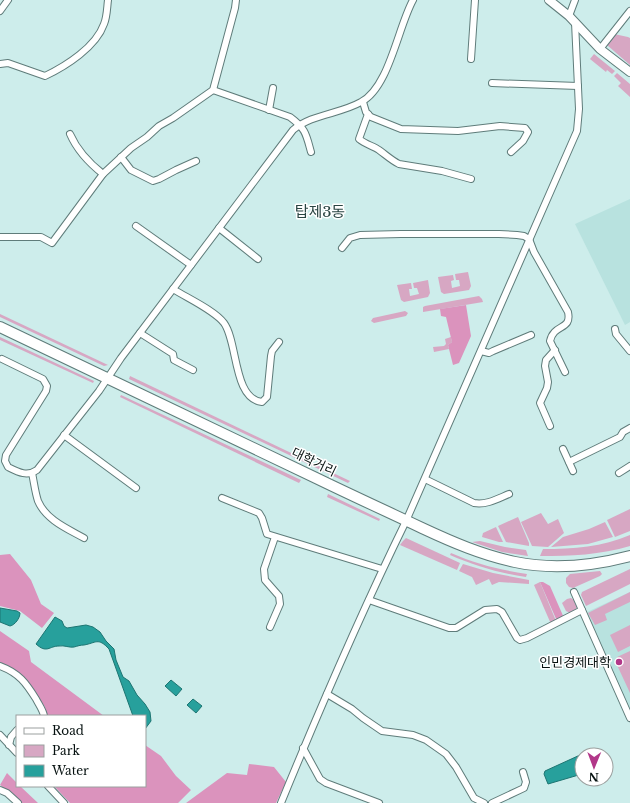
<svg xmlns="http://www.w3.org/2000/svg" width="630" height="803" font-family="'Libre Baskerville','Noto Sans KR',serif">
	<style>
		.built { fill: #b8e2df }
		.green { fill: #d7a7c3 }
		.forest { fill: #db93bd }
		.water { fill: #27a09c; stroke: #1d7572 }
		.lines { fill: none; stroke-linecap: round; stroke-linejoin: round }
		.minor-casing { stroke: #5f7c7a; stroke-width: 8 }
		.tertiary-casing { stroke: #5f7c7a; stroke-width: 10 }
		.primary-casing { stroke: #5f7c7a; stroke-width: 12 }
		.minor { stroke: #fff; stroke-width: 6 }
		.tertiary { stroke: #fff; stroke-width: 8 }
		.primary { stroke: #fff; stroke-width: 10 }
		.poi-dot { fill: #b23789; stroke: #fff; stroke-width: 1.5 }
		.labels { text-anchor: middle; dominant-baseline: central; stroke-width: 3; stroke-linejoin: round; paint-order: stroke }
		.street-label { font-size: 13px; fill: #061110; stroke: #fff }
		.poi-label { font-size: 13px; fill: #061110; stroke: #fff; text-anchor: end }
		.quarter-label { font-size: 15px; fill: #2a4543; stroke: #fff }
	</style>
	<rect width="100%" height="100%" fill="#cdedeb"/>
	<!-- built -->
	<g class="built">
		<path d="M630 199V322L625 325 575 224Z"/>
		<path d="M630 592V711L587 612Z"/>
	</g>
	<!-- green -->
	<g class="green">
		<path d="M614 34 628 37 630 38V65L607 45Z"/>
		<path d="M594 54 615 71 612 74 607 70 606 72 590 59Z"/>
		<path d="M617 73 630 84V97L618 86 621 83 614 76Z"/>
		<path d="M468 272 471 286 469 290 444 294 441 292 438 277 453 275 454 280 451 281 452 288 460 286 459 280H456L455 274Z"/>
		<path d="M428 280 430 293 428 297 404 302 401 300 397 285 411 283 412 289H409L410 296 419 294 417 288H414L413 283Z"/>
		<path d="M479 296 482 299 483 302 423 312V307L425 306Z"/>
		<path d="M405 311 408 313 406 316 374 323 371 321 373 318Z"/>
		<path d="M0 314 108 365 104 366 0 317Z"/>
		<path d="M0 337 94 381 93 383 0 340Z"/>
		<path d="M451 337 452 342 448 345 449 349 434 352 433 347 444 346 446 344 445 339Z"/>
		<path d="M130 376 350 481 348 483 129 379Z"/>
		<path d="M121 395 301 480 299 483 120 397Z"/>
		<path d="M328 494 380 519 379 521 327 497Z"/>
		<path d="M630 509V531L615 537 607 520Z"/>
		<path d="M541 513 548 524 558 519 564 533 548 547 532 546 521 522Z"/>
		<path d="M518 517 529 543V546L506 542 498 526Z"/>
		<path d="M605 522 613 537 588 544 551 547 563 537 589 529Z"/>
		<path d="M496 527 503 542H499L482 537 483 533Z"/>
		<path d="M630 535V546C601 555 570 556 540 556L543 549C574 549 602 547 630 535Z"/>
		<path d="M406 538 460 563 457 570 400 545 403 541Z"/>
		<path d="M480 541 505 547 526 550 528 556 502 552 472 542Z"/>
		<path d="M451 553C476 564 500 570 527 574L526 577C499 573 475 566 450 555Z"/>
		<path d="M463 564 493 573 529 580V584L499 582 492 585 489 579 476 585 472 577 459 571Z"/>
		<path d="M630 569V584L586 606 581 595 582 592Z"/>
		<path d="M600 571 602 574 600 576 573 588 569 587 566 583V578L570 574Z"/>
		<path d="M540 582 556 621 551 624 534 585Z"/>
		<path d="M630 592V602L605 614 607 620 595 625 588 613Z"/>
		<path d="M571 598 574 600 577 608 570 613 566 611 562 603 567 599Z"/>
		<path d="M630 625V646L618 652 610 635Z"/>
		<path d="M630 651V693L617 665 620 663 617 657Z"/>
	</g>
	<!-- forest -->
	<g class="forest">
		<path d="M466 305 471 336 459 363 453 365 448 345 452 342 446 317 441 316 440 309Z"/>
		<path d="M10 554 31 580 41 604 54 613 42 628 20 611 0 606V555Z"/>
		<path d="M540 582H543L550 586 564 618 557 621Z"/>
		<path d="M0 631 29 651 31 662 104 716H46L45 707 26 679 13 669 0 664Z"/>
		<path d="M145 745 161 756 176 776 191 790 178 803H70L54 786H145Z"/>
		<path d="M249 764 274 767 286 782 276 803H186L227 773 247 775Z"/>
		<path d="M7 773 17 783V786H20L38 803H21L13 794 0 785Z"/>
	</g>
	<!-- water -->
	<g class="water">
		<path d="M0 608 17 611 20 613C20 618 15 625 10 626L0 622Z"/>
		<path d="M55 617 62 621 64 626 67 628 86 625 93 627 100 632 106 641 114 649 116 660 123 677 129 681 137 695 145 704 150 712 151 721 145 729V716H133L109 649C98 637 96 643 84 645 80 645 78 646 74 647 70 648 64 645 59 646 49 646 47 654 36 644Z"/>
		<path d="M171 680 182 689 176 696 165 686Z"/>
		<path d="M193 699 202 706 196 713 187 705Z"/>
		<path d="M591 750 598 751 600 755H582V774L548 784 544 774 545 771Z"/>
	</g>
	<g class="lines">
		<!-- minor casing -->
		<g class="minor-casing">
			<g id="minor">
				<path d="M0 11 8 0"/>
				<path d="M569 16 575 0"/>
				<path d="M600 49 630 11"/>
				<path d="M471 59 475 0"/>
				<path d="M0 64 8 63 45 76C66 66 96 47 104 24 107 17 107 8 108 0"/>
				<path d="M492 83 578 86"/>
				<path d="M213 90 290 117C306 129 306 134 311 152"/>
				<path d="M363 102 366 112 371 117 401 129 458 131 500 126 525 128 528 132 523 141 511 152"/>
				<path d="M269 110 273 88"/>
				<path d="M368 114 359 139C365 144 373 146 379 150 386 155 391 160 399 164L442 171 471 179"/>
				<path d="M70 134C77 150 89 163 103 174"/>
				<path d="M121 157 131 170 153 181 159 179 176 170 196 161"/>
				<path d="M136 226 191 265"/>
				<path d="M219 228 258 259"/>
				<path d="M0 237H41L52 243 103 174 131 148 147 137 159 126 173 118 213 90 235 8 236 0"/>
				<path d="M342 248 350 238 360 235 401 234H499L517 235 524 236 529 239 534 252 568 312C572 331 554 323 550 341L565 372"/>
				<path d="M173 289C187 298 214 310 224 323 238 342 233 399 262 402L267 397 271 356 272 351 279 342"/>
				<path d="M615 329 616 334 630 351"/>
				<path d="M140 333 173 354 174 360 193 370"/>
				<path d="M481 351 489 353 493 351 531 335"/>
				<path d="M2 359 43 379 47 386 46 391 6 455 5 461 8 467C18 472 27 477 37 470L99 391 121 358 293 130C312 114 340 114 361 102 389 88 398 27 413 0"/>
				<path d="M550 426 540 403 547 388 548 382 545 366 546 360 555 350"/>
				<path d="M64 435 136 488"/>
				<path d="M563 449 573 471"/>
				<path d="M569 462 620 437 623 432 630 428"/>
				<path d="M32 473C34 482 35 492 38 501 46 520 68 529 84 538"/>
				<path d="M619 473 630 466"/>
				<path d="M425 479 474 503C487 505 497 499 509 494"/>
				<path d="M222 498 259 513 262 518 267 534 382 569"/>
				<path d="M574 592 630 718"/>
				<path d="M369 600 449 628H456L485 610 497 609 502 612 517 638 520 640 527 638 582 610"/>
				<path d="M270 627 280 604 279 596 265 580 264 569 275 537"/>
				<path d="M0 666C19 673 26 683 36 699 39 705 43 710 44 716"/>
				<path d="M327 694 352 709 363 718 382 731 413 735 426 740 446 754 456 767 474 798 484 803"/>
				<path d="M0 735 17 753"/>
				<path d="M9 745 11 737 17 730"/>
				<path d="M303 748 320 779 326 783 379 803"/>
				<path d="M48 786 64 803"/>
				<path d="M0 790 7 793 18 803"/>
				<path d="M281 803C320 708 361 613 406 521L577 131 579 109 575 22"/>
				<path d="M492 803 524 788 526 782 523 772"/>
			</g>
		</g>
		<!-- tertiary casing -->
		<g class="tertiary-casing">
			<path id="tertiary" d="M549 0 569 16 600 49 630 72"/>
		</g>
		<!-- primary casing -->
		<g class="primary-casing">
			<path id="primary" d="M0 327C105 378 211 427 316 478 351 495 386 511 422 528 452 542 482 555 515 562 553 570 592 566 630 556"/>
		</g>
		<!-- minor -->
		<use href="#minor" class="minor"/>
		<!-- tertiary -->
		<use href="#tertiary" class="tertiary"/>
		<!-- primary -->
		<use href="#primary" class="primary"/>
	</g>
	<!-- markers -->
	<circle class="poi-dot" cx="619" cy="662" r="4"/>
	<g class="labels">
		<!-- street labels -->
		<g class="street-label">
			<text transform="translate(314 462) rotate(26)">대학거리</text>
		</g>
		<!-- poi labels -->
		<g class="poi-label">
			<text x="611" y="662">인민경제대학</text>
		</g>
		<!-- quarter labels -->
		<g class="quarter-label">
			<text x="320" y="211">탑제3동</text>
		</g>
	</g>
	<!-- legend -->
	<rect x="16" y="715" width="130" height="72" fill="#ffffff" stroke="#9ba09f"/>
	<rect x="24" y="728" width="20" height="6" fill="#ffffff" stroke="#9ba09f"/>
	<text x="52" y="735" font-size="12" fill="#061110">Road</text>
	<rect x="24" y="745" width="20" height="12" fill="#d7a7c3" stroke="#9ba09f"/>
	<text x="52" y="755" font-size="12" fill="#061110">Park</text>
	<rect x="24" y="765" width="20" height="12" fill="#27a09c" stroke="#9ba09f"/>
	<text x="52" y="775" font-size="12" fill="#061110">Water</text>
	<!-- north arrow -->
	<g transform="translate(594 767) rotate(181)"><circle r="19" fill="#ffffff" stroke="#9ba09f"/>
	<path d="M0-3L7 15L0 10L-7 15Z" fill="#b23789"/>
	<text y="-6" font-size="11" font-weight="bold" text-anchor="middle" fill="#061110">N</text>
	</g>
</svg>
